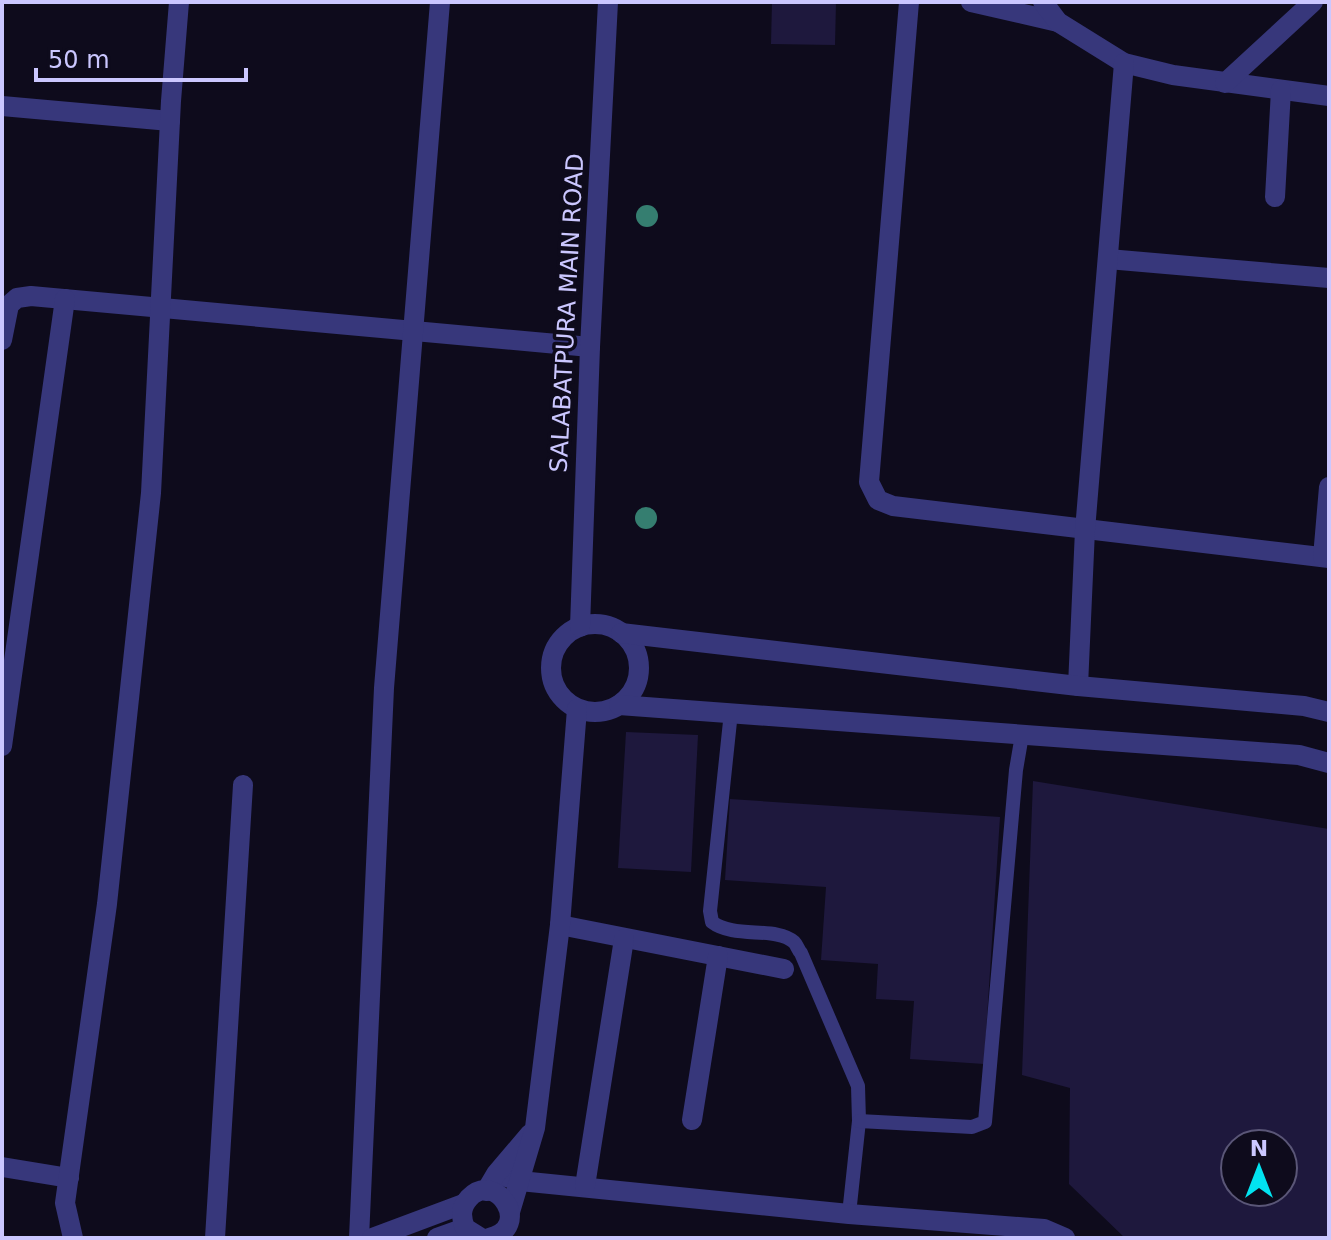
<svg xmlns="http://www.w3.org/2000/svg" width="1331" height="1240" font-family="'DejaVu Sans',sans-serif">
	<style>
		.building { fill: #1e183d; fill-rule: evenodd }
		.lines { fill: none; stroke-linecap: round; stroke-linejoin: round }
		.service { stroke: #37377b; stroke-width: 14 }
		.minor { stroke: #37377b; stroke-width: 20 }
		.tertiary { stroke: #37377b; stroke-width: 20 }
		.tree { fill: #357e70 }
		.labels { text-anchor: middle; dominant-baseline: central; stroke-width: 7; stroke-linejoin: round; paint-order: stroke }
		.street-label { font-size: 24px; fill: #cbc7ff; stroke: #0e0b1c }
	</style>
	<rect width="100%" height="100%" fill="#0e0b1c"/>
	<!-- building -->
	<g class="building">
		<path d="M772 2H836L835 45 771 44Z"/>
		<path d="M626 732 698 735 691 872 618 868Z"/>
		<path d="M1033 781 1329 829V1238H1125L1069 1184 1070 1088 1022 1075ZM1235 1144H1283V1192H1235Z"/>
		<path d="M730 799 1000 817 984 1064 910 1059 914 1001 876 999 878 964 821 960 826 887 725 880Z"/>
	</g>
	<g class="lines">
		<!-- service -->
		<g class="service">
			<path d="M731 712 710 911 712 922C734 939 776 926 794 942 797 945 798 950 801 953L858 1086 859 1121 849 1214"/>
			<path d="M859 1121 972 1127 985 1122 1016 770 1022 735"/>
		</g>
		<!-- minor -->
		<g class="minor">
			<path d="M909 2 869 482 878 500 893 506 1329 558"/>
			<path d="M971 2 1058 22"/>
			<path d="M1043 2 1058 22 1124 63 1173 75 1329 96"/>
			<path d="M1225 83 1313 2"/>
			<path d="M2 106 170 121"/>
			<path d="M1275 197 1281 90"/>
			<path d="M1108 259 1329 278"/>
			<path d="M2 340 9 305 17 298 31 296 590 347"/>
			<path d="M1323 557 1329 487"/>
			<path d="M1078 686 1085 530 1124 63"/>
			<path d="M2 746 65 299"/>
			<path d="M560 925 784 969"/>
			<path d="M692 1120 718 956"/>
			<path d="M2 1167 69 1178"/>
			<path d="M506 1177 520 1181 849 1214 1044 1229 1065 1238"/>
			<path d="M585 1186 624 939"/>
			<path d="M73 1238 65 1203 107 904 151 493 171 101 179 2"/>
			<path d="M215 1238 243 785"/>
			<path d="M359 1238 384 688 440 2"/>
		</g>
		<!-- tertiary -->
		<g class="tertiary">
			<circle cx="595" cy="668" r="44"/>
			<path d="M580 627 590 347 608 2"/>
			<path d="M621 633 1078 686 1304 706 1329 712"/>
			<path d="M619 705 1299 755 1329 763"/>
			<path d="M486 1191 496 1174 530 1134"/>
			<path d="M510 1212 535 1128 560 925 577 709"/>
			<path d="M372 1238 463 1204"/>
			<path d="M437 1238 465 1228"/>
			<path d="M481 1238 465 1228C461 1217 460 1208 469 1198 496 1169 534 1228 489 1238"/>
		</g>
	</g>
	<!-- trees -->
	<g class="tree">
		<circle cx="647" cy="216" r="11"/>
		<circle cx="646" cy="518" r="11"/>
	</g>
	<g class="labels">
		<!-- street labels -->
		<g class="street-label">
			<text transform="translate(567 313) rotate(-87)">SALABATPURA MAIN ROAD</text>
		</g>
	</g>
	<!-- border -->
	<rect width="1331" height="1240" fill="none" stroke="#cbc7ff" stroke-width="8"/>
	<!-- north arrow -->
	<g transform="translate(1259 1168)"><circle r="38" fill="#0e0b1c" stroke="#5a5677" stroke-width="2"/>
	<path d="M0-6L14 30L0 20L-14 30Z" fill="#02e3f0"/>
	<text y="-12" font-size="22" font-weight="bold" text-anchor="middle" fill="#cbc7ff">N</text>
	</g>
	<!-- scale -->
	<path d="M36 68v12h210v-12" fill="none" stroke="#cbc7ff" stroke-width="4"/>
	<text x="48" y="68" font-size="24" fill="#cbc7ff" stroke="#0e0b1c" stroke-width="6" paint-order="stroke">50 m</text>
</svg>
